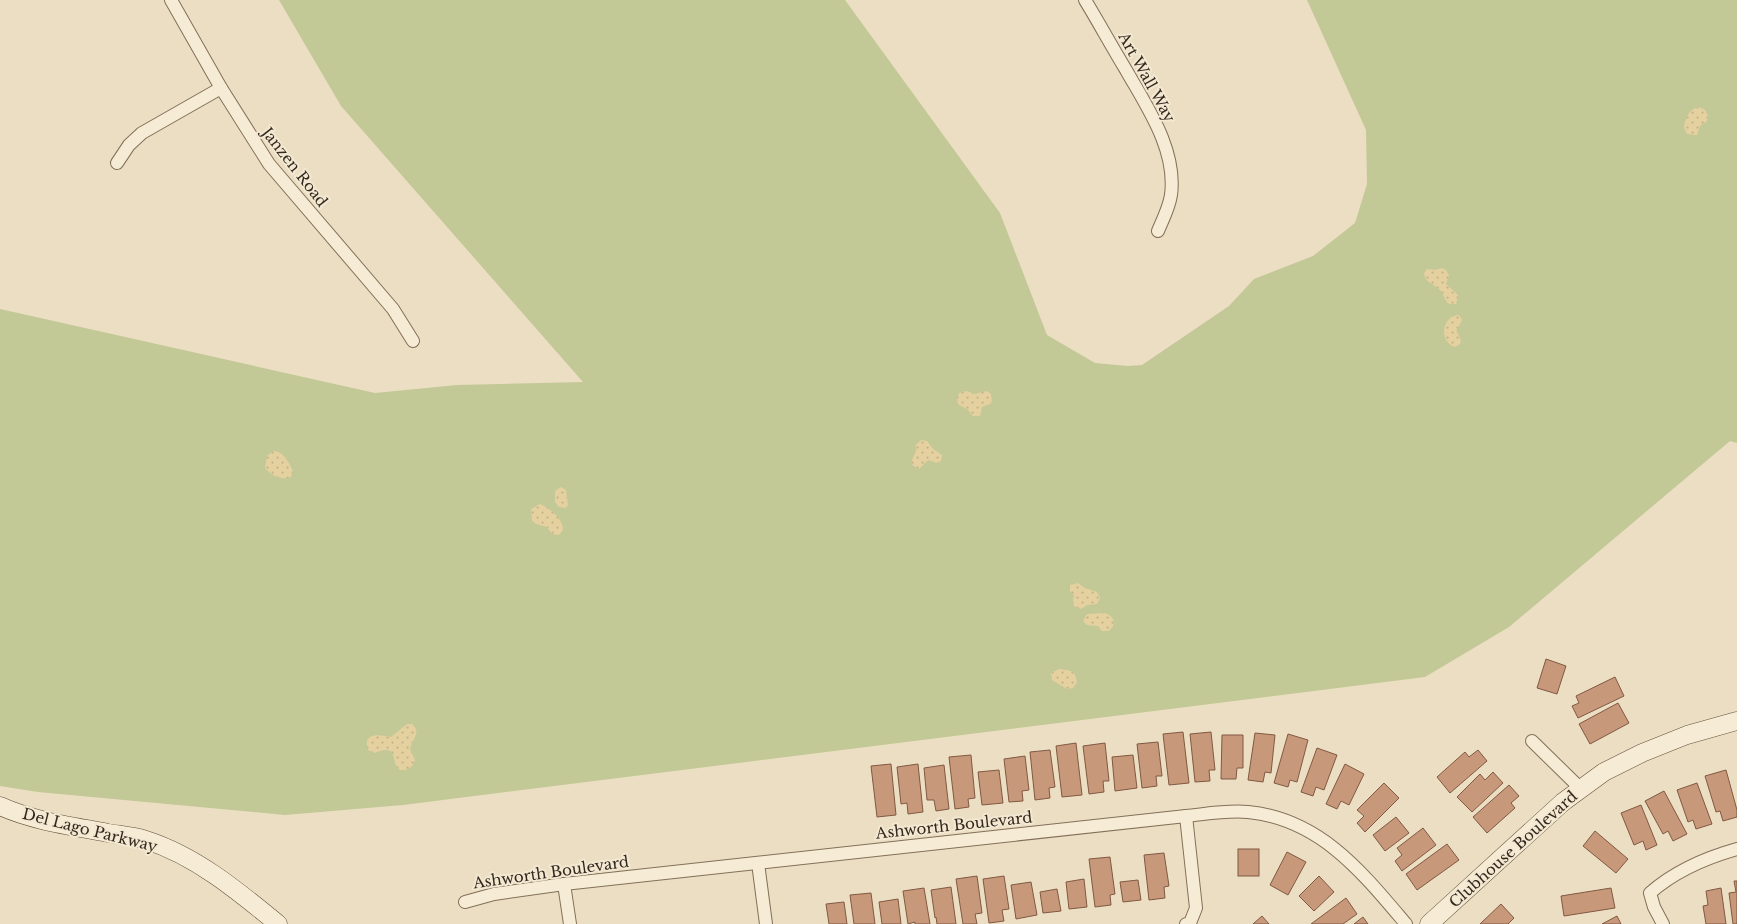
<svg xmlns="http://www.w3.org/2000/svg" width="1737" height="924" font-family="'Libre Baskerville',serif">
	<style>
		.green { fill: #c3c897 }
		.sand { fill: url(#sand-dots) }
		.building { fill: #c7987a; stroke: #815942 }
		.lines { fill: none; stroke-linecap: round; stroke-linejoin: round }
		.street-casing { stroke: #836f5a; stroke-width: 14 }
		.secondary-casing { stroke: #65503d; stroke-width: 19 }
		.street { stroke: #f6ebd4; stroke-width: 12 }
		.secondary { stroke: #f6ebd4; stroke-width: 18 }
		.labels { text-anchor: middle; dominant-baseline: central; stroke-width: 4; stroke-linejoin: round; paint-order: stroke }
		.street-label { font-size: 15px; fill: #34281e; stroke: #f3e8d1 }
	</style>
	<defs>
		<pattern id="sand-dots" width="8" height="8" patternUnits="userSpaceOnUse" patternTransform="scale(1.25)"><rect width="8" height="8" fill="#e5d1a0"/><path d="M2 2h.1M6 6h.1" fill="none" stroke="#c5b389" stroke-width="1.8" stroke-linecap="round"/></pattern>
	</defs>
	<rect width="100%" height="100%" fill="#ebdec2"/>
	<!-- green -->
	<path class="green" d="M279 0H845L1000 213 1047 335 1095 363 1128 366 1142 365 1229 306 1254 279 1313 256 1355 223 1367 184 1366 130 1307 0H1737V443L1730 441 1509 627 1425 677 403 805 285 815 38 792 0 786V309L375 393 457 385 583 382 341 106Z"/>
	<!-- sand -->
	<g class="sand">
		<path d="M1699 107 1705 110 1708 116 1707 121 1700 126 1697 135 1687 134 1684 127C1686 117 1689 109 1699 107Z"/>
		<path d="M1442 268 1446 270 1449 275 1446 284 1458 295 1456 304H1449C1444 300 1444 294 1440 290 1433 283 1425 283 1424 273L1427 269 1435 270Z"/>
		<path d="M1459 315 1462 320C1454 336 1456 326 1461 341L1460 344 1455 347C1438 341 1442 316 1459 315Z"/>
		<path d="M966 391 975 394 987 391 991 394 992 403 982 407 980 416H973L968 410 958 404 957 399 959 393Z"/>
		<path d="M921 440 927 441 933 449 942 455 941 461 936 463 928 460 919 469C908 464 912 461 915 453 917 451 916 448 916 445Z"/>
		<path d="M273 451C284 451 289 463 293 471L291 477C281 481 271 475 265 468L267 456Z"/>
		<path d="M561 487 566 490 568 506 566 508 559 507 555 502V491Z"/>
		<path d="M540 504C550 508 563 519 563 530L559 535 552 534 547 527 536 524 532 521 531 509Z"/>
		<path d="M1078 583 1085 588 1097 592 1100 598 1097 604 1087 605 1081 609 1074 606 1073 599 1074 595 1070 591V585Z"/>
		<path d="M1103 613C1114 614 1118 626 1108 631H1102L1098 626 1087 625 1083 621 1087 614Z"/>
		<path d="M1059 669C1070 671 1075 669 1077 682L1073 688 1067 689 1052 680 1051 673Z"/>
		<path d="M407 724H412C422 733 412 739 410 749L415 760C413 768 407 770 400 770 391 763 397 751 387 750 384 749 378 752 375 753L368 750C362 731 381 735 391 737Z"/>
	</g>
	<!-- building -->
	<g class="building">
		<path d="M1546 659 1566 666 1557 694 1537 688Z"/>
		<path d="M1615 677 1624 696 1578 718 1572 706 1579 703 1576 696Z"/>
		<path d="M1618 703 1629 723 1590 744 1579 724Z"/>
		<path d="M1183 732 1189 783 1169 785 1163 734Z"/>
		<path d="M1211 732 1215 770H1209L1210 781 1195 782 1190 734Z"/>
		<path d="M1255 733 1275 735 1271 773 1265 772 1263 782 1248 780Z"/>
		<path d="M1288 734 1308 740 1297 782 1290 780 1288 787 1274 783Z"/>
		<path d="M1222 735H1243V768H1237L1236 779H1221Z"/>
		<path d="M1158 742 1162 776H1156L1157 786 1142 788 1137 744Z"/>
		<path d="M1076 743 1082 795 1062 797 1056 746Z"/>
		<path d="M1105 743 1109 781H1103L1104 792 1089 794 1083 746Z"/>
		<path d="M1317 748 1337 755 1324 790 1316 787 1313 796 1301 792Z"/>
		<path d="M1050 750 1055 787 1049 788 1050 798 1035 800 1030 752Z"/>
		<path d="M1478 750 1487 761 1450 793 1437 777 1465 752 1469 757Z"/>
		<path d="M971 755 975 798 968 799 969 807 955 809 949 757Z"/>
		<path d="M1133 755 1137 788 1115 791 1112 757Z"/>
		<path d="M1025 756 1029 790 1022 791 1023 801 1009 802 1004 759Z"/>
		<path d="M891 764 896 815 877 817 871 766Z"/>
		<path d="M918 764 923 812 908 814 907 803 901 804 897 767Z"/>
		<path d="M1345 764 1364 774 1349 805 1341 801 1337 809 1326 804Z"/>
		<path d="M944 765 949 809 936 811 934 800H927L924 768Z"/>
		<path d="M999 770 1003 803 982 805 978 772Z"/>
		<path d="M1726 770 1737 810V817L1723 821 1720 811 1716 812 1705 776Z"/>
		<path d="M1493 772 1503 783 1472 812 1457 797 1480 774 1485 780Z"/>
		<path d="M1384 783 1399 798 1365 832 1357 823 1364 816 1357 810Z"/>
		<path d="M1697 783 1712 824 1696 829 1693 820 1688 822 1677 790Z"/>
		<path d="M1509 785 1519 796 1511 803 1515 808 1487 833 1473 817Z"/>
		<path d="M1664 791 1687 834 1673 841 1668 831 1663 834 1645 801Z"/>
		<path d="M1641 805 1657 845 1646 850 1643 841 1634 845 1621 813Z"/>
		<path d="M1396 817 1409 833 1385 851 1373 835Z"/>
		<path d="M1423 828 1436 845 1402 871 1395 861 1402 855 1397 848Z"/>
		<path d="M1595 831 1628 859 1616 873 1583 846Z"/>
		<path d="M1447 844 1459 860 1417 890 1406 874Z"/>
		<rect x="1238" y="849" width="21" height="27"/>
		<path d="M1287 852 1306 862 1288 895 1270 885Z"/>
		<path d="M1164 853 1169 886 1164 887 1165 898 1149 900 1144 855Z"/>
		<path d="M1110 857 1115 894 1110 895 1111 905 1095 907 1089 859Z"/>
		<path d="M977 876 982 913 975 914 977 924H963L956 879Z"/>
		<path d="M1004 876 1009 909 1002 910 1004 921 989 923 983 879Z"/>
		<path d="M1319 876 1334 892 1314 911 1299 896Z"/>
		<path d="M1084 879 1087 907 1069 909 1066 882Z"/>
		<path d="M1138 880 1141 900 1123 902 1120 882Z"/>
		<path d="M1734 881H1737V924H1733L1729 893 1736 892Z"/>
		<path d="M1031 882 1037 915 1016 919 1011 885Z"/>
		<path d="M951 887 956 924H937L936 917 935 918 931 890Z"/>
		<path d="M924 888 930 924H915V922L908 924 903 891Z"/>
		<path d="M1611 888 1615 908 1564 916 1561 896Z"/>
		<path d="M1721 888 1726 924H1706L1703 906 1708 905 1706 891Z"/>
		<path d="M1057 889 1061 911 1043 913 1040 892Z"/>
		<path d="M871 893 875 924H854L850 895Z"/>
		<path d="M1346 898 1357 914 1343 924H1311Z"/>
		<path d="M898 899 901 924H882L879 902Z"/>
		<path d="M844 902 847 924H829L826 904Z"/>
		<path d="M1501 904 1514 918 1508 924H1480Z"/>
		<path d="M1262 916 1269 924H1253Z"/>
		<path d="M1617 916 1621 924H1602Z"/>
		<path d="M1363 917 1368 924H1354Z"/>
	</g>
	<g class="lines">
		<!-- street casing -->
		<g class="street-casing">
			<g id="street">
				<path d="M171 0 221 88 269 164 393 309 413 341"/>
				<path d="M1085 0C1099 23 1112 47 1126 70 1147 107 1177 150 1171 195 1169 208 1163 219 1158 231"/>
				<path d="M117 163 129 145 142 133 221 88"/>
				<path d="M1532 741 1581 789"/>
				<path d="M758 863 766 924"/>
				<path d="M564 884 570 924"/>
				<path d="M465 902 494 894 564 884 1186 816C1206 814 1227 810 1248 812 1320 819 1362 872 1406 924"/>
				<path d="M1186 924 1190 923 1196 908 1186 816"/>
				<path d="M1663 924 1654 907 1650 893C1675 871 1705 858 1737 849"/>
			</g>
		</g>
		<!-- secondary casing -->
		<g class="secondary-casing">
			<g id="secondary">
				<path d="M0 806C33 821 72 826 108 833 120 835 134 836 146 840 196 856 238 891 278 924"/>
				<path d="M1429 924 1563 802 1604 772 1642 753 1687 735 1737 721"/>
			</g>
		</g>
		<!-- street -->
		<use href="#street" class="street"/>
		<!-- secondary -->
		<use href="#secondary" class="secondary"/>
	</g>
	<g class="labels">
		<!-- street labels -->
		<g class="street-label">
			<text transform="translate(1147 77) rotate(61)">Art Wall Way</text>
			<text transform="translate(295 167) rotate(52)">Janzen Road</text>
			<text transform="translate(954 825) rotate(-6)">Ashworth Boulevard</text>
			<text transform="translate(90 830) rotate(14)">Del Lago Parkway</text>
			<text transform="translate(1513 849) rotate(-42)">Clubhouse Boulevard</text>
			<text transform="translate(551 872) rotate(-8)">Ashworth Boulevard</text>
		</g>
	</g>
</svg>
